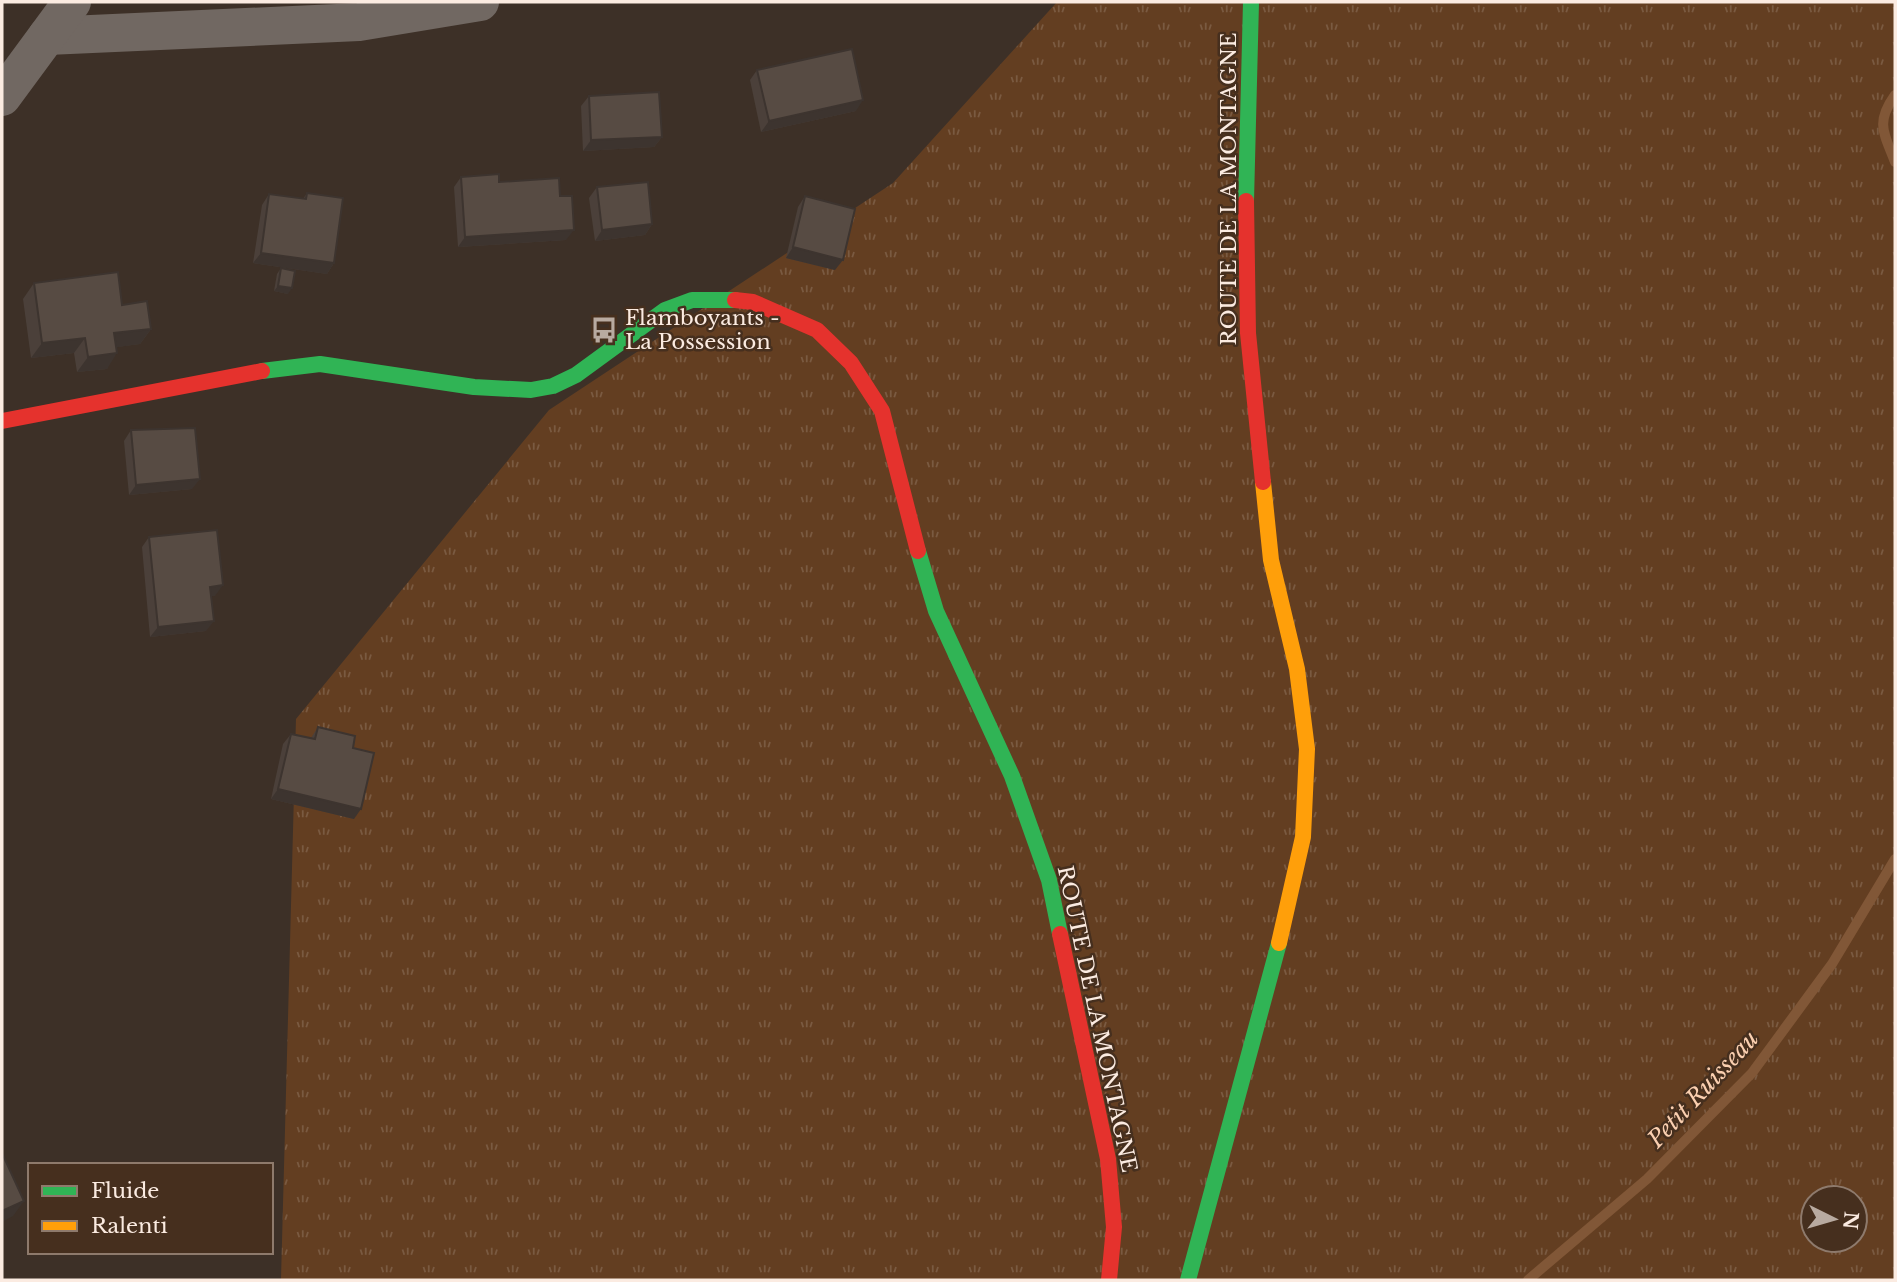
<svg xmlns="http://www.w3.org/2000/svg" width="1897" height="1282" font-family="'Libre Baskerville',serif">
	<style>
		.grass { fill: url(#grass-tufts); fill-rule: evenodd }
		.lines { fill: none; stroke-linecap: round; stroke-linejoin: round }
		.stream { stroke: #815737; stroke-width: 10 }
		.street { stroke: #716862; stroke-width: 38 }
		.fast { stroke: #30b455; stroke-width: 16 }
		.slow { stroke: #ff9f0a; stroke-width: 16 }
		.jam { stroke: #e5322d; stroke-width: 16 }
		.wall { fill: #4b403a }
		.shaded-wall { fill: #3d342f }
		.building { fill: #574b43; stroke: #3d342f; stroke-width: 2 }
		.labels { text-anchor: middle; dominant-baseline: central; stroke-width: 5; stroke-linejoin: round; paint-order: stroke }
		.street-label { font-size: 21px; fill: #fbebe1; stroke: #462f1e }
		.poi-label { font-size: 21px; fill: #fbebe1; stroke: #462f1e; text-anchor: start }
		.water-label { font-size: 23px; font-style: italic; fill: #facfb0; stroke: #462f1e }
	</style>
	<defs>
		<pattern id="grass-tufts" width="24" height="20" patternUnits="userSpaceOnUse" patternTransform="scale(1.75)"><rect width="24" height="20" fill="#633e21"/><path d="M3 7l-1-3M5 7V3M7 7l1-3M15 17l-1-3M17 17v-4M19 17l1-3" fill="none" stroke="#7a5a41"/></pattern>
	</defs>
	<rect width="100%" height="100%" fill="#3d3027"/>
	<!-- grass -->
	<path class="grass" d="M1057 2H1895V1280H281L296 719 549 410 893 183ZM1813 1198H1855V1240H1813Z"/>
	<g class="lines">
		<!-- stream -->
		<g class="stream">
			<path d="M1895 95C1875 123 1884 133 1895 162"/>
			<path d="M1528 1280 1647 1179 1752 1073 1832 964 1895 859"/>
		</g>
		<!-- street -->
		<g class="street">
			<path d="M47 36 359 22 480 2"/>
			<path d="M2 97 72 2"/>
		</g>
		<!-- fast -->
		<g class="fast">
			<path d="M1246 201 1251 2"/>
			<path d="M262 371 320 364 474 387 531 390 553 386 576 375 665 310 692 300H735"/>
			<path d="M918 551 936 611 1012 776 1049 880 1060 934"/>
			<path d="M1188 1280 1279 943"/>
		</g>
		<!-- slow -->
		<path class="slow" d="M1263 482 1271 560 1297 669 1307 749 1303 837 1279 943"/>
		<!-- jam -->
		<g class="jam">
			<path d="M1246 201 1248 333 1263 482"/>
			<path d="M735 300 753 302 817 330 851 363 882 411 918 551"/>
			<path d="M2 421 262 371"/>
			<path d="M1060 934 1108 1159 1114 1227 1109 1280"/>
		</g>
	</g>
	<!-- wall -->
	<g class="wall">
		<path d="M757 70 856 111 761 132 750 80Z"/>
		<path d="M589 96 662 137 654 147 583 151 581 106Z"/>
		<path d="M461 177 499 182 560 196 566 240 458 247 454 187Z"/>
		<path d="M597 187 652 224 645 235 595 241 589 198Z"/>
		<path d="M307 193 334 263 327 274 253 263 262 205 269 194 303 199Z"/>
		<path d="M805 196 835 270 786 258 798 207Z"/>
		<path d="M281 268 288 294 274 291 277 274Z"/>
		<path d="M34 283 122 305 151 329 140 344 116 347 107 369 77 372 74 353 31 358 23 299Z"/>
		<path d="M131 430 192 489 129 495 124 441Z"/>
		<path d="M149 537 215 596H211L206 631 150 637 142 547Z"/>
		<path d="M318 727 353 748 354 819 271 799 283 744 291 734 311 738Z"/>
	</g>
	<!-- shaded-wall -->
	<g class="shaded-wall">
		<path d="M863 100 856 111 761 132 769 121Z"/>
		<path d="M662 137 654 147 583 151 591 140Z"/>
		<path d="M652 224 645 235 595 241 602 230Z"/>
		<path d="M574 230 566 240 458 247 465 237Z"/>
		<path d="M793 247 843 260 835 270 786 258Z"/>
		<path d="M261 253 334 263 327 274 253 263Z"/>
		<path d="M278 286 292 288 288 294 274 291Z"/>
		<path d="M151 329 140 344 104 349 114 333Z"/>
		<path d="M85 338 74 353 31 358 42 343Z"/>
		<path d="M117 353 107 369 77 372 88 357Z"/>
		<path d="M200 479 192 489 129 495 136 485Z"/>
		<path d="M223 585 215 596 203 597 210 587Z"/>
		<path d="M214 621 206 631 150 637 158 627Z"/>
		<path d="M278 789 361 809 354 819 271 799Z"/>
		<path d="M24 1201 13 1216 2 1222V1211Z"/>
	</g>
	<!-- building -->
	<g class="building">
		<path d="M852 49 863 100 769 121 757 70Z"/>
		<path d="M659 92 662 137 591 140 589 96Z"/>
		<path d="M499 174V182L559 178 560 196H572L574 230 465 237 461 177Z"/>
		<path d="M648 182 652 224 602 230 597 187Z"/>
		<path d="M307 193 343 198 334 263 261 253 269 194 306 199Z"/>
		<path d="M805 196 855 209 843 260 793 247Z"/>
		<path d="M281 268 295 271 292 288 278 286Z"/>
		<path d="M118 272 122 305 147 301 151 329 114 333 117 353 88 357 85 338 42 343 34 283Z"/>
		<path d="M195 428 200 479 136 485 131 430Z"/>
		<path d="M217 530 223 585 210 587 214 621 158 627 149 537Z"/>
		<path d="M318 727 355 736 353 748 374 753 361 809 278 789 291 734 315 739Z"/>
		<path d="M2 1153 24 1201 2 1211Z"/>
	</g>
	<!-- icons -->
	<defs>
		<g id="bus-bare" transform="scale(2.1)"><path d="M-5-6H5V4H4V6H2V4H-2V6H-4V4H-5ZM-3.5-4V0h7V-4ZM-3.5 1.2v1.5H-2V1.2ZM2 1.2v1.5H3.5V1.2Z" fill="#b8aaa0" stroke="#462f1e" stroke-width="2.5" paint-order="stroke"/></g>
	</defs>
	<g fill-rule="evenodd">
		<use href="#bus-bare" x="604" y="330"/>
	</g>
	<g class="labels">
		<!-- street labels -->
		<g class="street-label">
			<text transform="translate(1229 189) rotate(-90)">ROUTE DE LA MONTAGNE</text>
			<text transform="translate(1097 1019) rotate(78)">ROUTE DE LA MONTAGNE</text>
		</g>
		<!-- poi labels -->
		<g class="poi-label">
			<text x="625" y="318">Flamboyants -<tspan x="625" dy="24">La Possession</tspan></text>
		</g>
		<!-- water labels -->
		<g class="water-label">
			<text transform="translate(1703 1089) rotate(-47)">Petit Ruisseau</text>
		</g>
	</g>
	<!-- border -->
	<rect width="1897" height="1282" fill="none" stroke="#fbebe1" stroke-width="7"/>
	<!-- legend -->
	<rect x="28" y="1163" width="245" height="91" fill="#462f1e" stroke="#8e7a6c" stroke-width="2"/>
	<rect x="42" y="1186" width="35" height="10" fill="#30b455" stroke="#8e7a6c" stroke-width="2"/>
	<text x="91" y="1198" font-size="21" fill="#fbebe1">Fluide</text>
	<rect x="42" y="1221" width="35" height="10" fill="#ff9f0a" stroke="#8e7a6c" stroke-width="2"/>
	<text x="91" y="1233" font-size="21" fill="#fbebe1">Ralenti</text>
	<!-- north arrow -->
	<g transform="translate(1834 1219) rotate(95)"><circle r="33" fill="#462f1e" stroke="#8e7a6c" stroke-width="2"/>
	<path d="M0-5L12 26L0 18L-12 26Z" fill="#b8aaa0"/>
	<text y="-10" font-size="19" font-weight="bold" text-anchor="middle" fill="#fbebe1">N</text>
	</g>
</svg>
